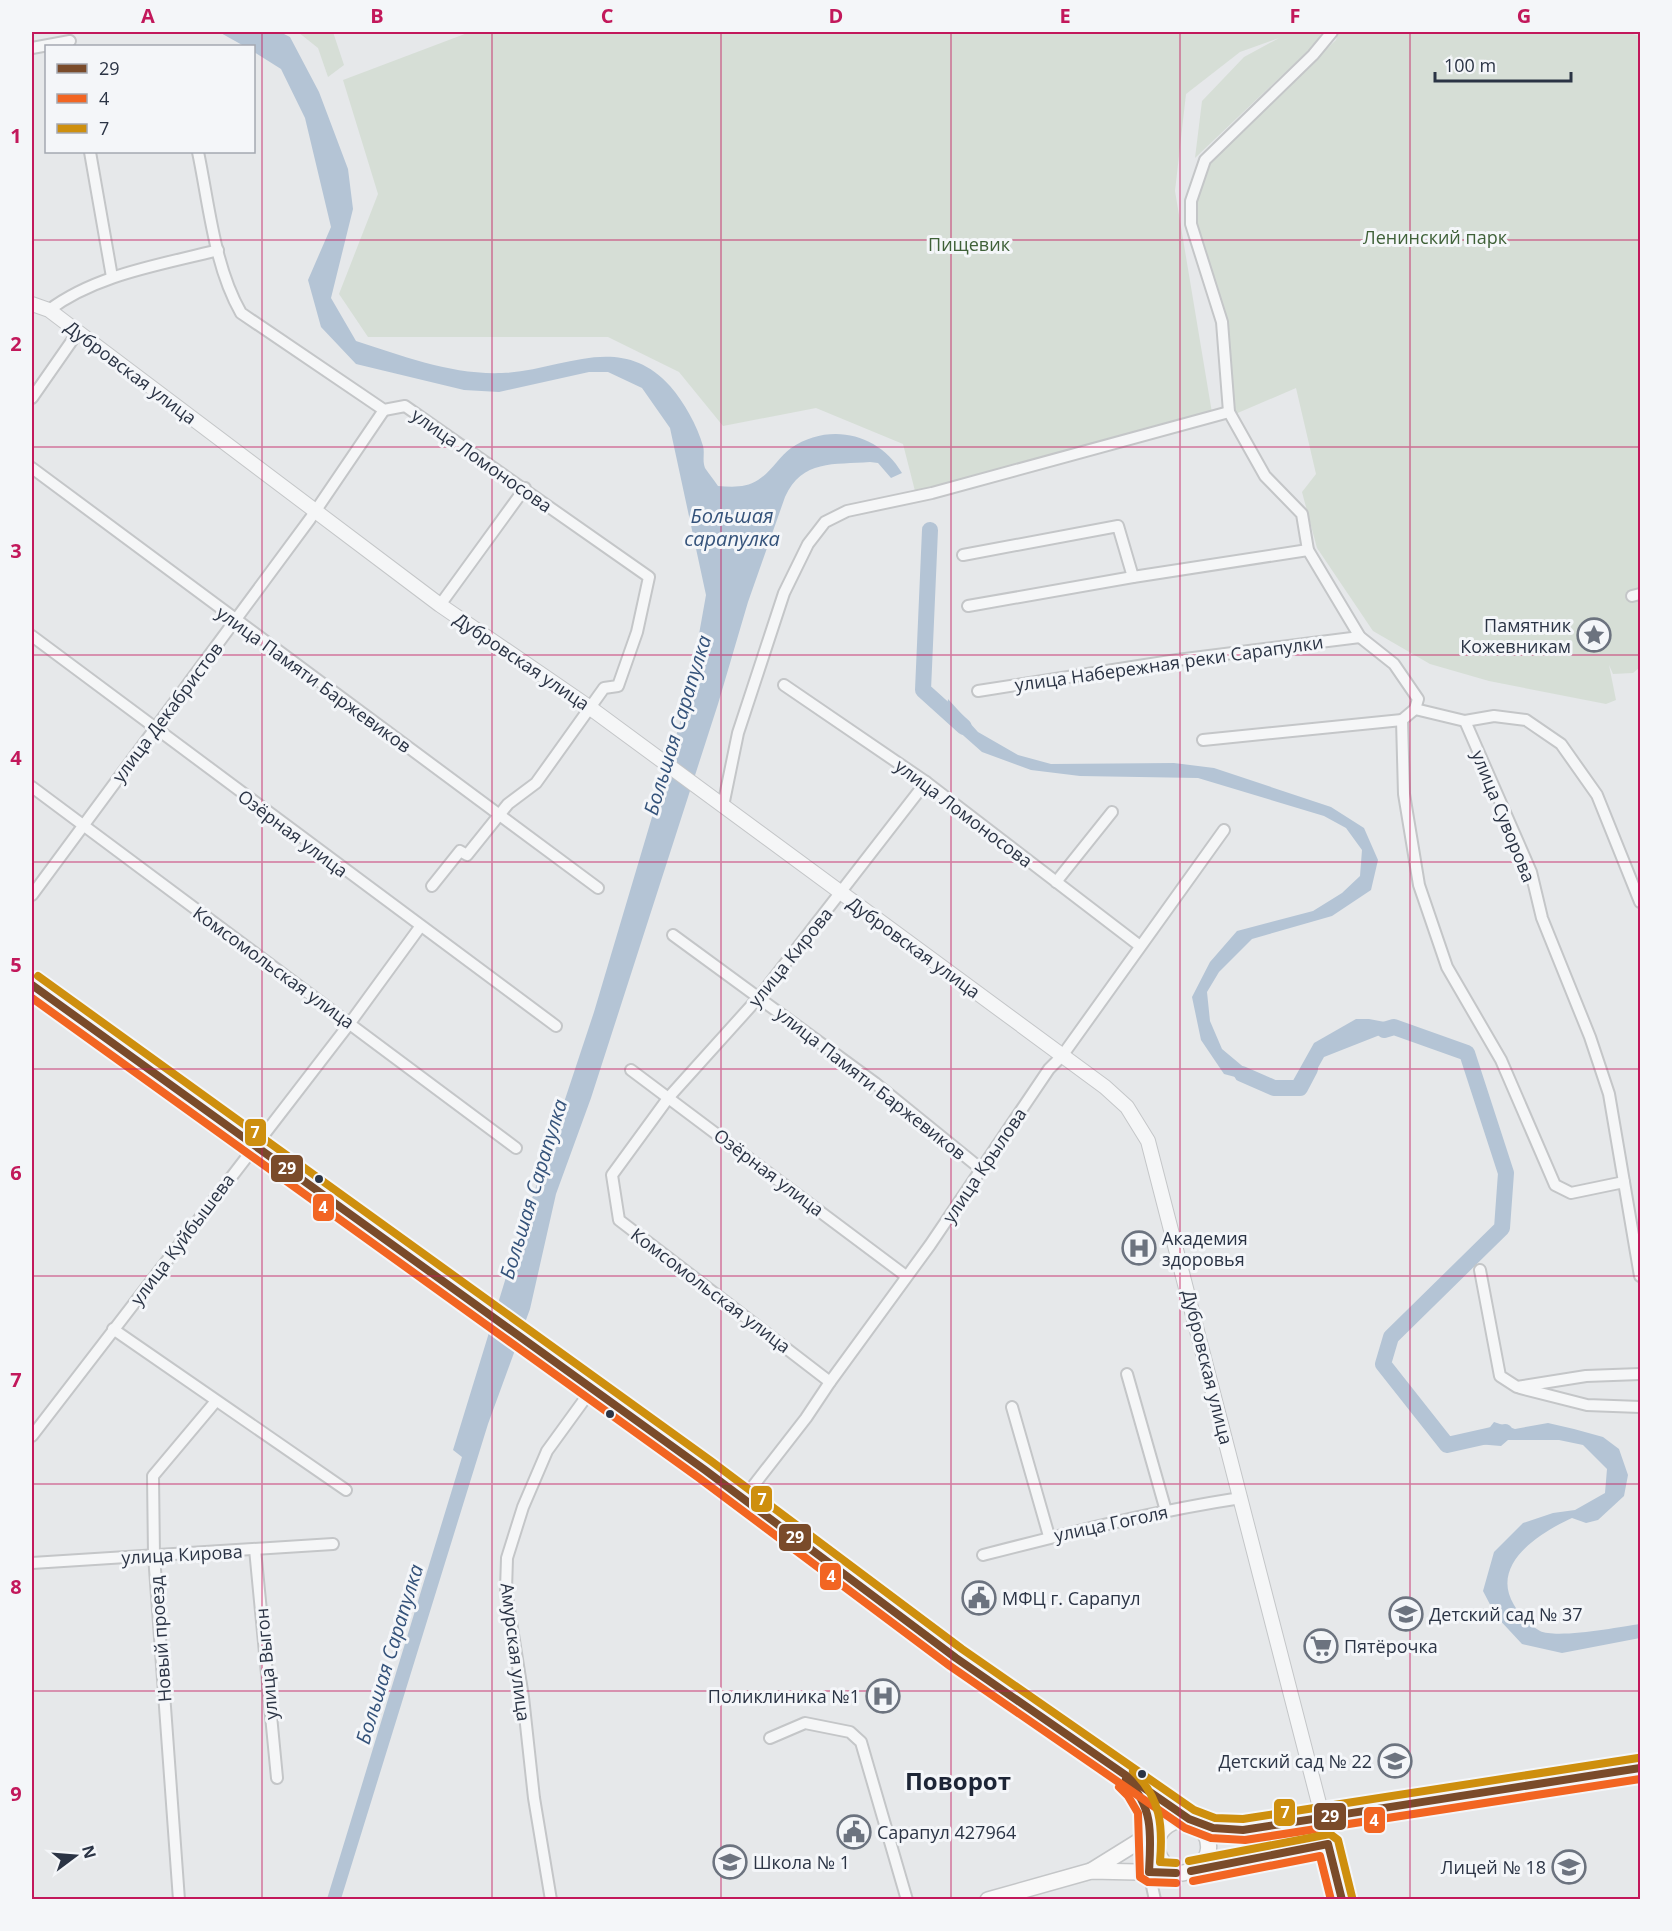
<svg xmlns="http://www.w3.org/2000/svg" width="1672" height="1931" font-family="'Open Sans',sans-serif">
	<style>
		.green { fill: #d6ded6 }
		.water { fill: #b4c4d5 }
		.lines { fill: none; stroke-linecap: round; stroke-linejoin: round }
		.river { stroke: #b4c4d5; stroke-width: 16 }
		.minor-casing { stroke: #c4c6c8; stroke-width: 14 }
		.tertiary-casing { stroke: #c4c6c8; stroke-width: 16 }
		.secondary-casing { stroke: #c4c6c8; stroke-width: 18 }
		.minor { stroke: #f5f6f7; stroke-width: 10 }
		.tertiary { stroke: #f5f6f7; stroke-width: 14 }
		.secondary { stroke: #f8f8f8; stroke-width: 15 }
		.bus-1-casing { stroke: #f4f6f9; stroke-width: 12 }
		.bus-2-casing { stroke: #f4f6f9; stroke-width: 12 }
		.bus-3-casing { stroke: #f4f6f9; stroke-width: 12 }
		.bus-1 { stroke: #7a4b2a; stroke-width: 8 }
		.bus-2 { stroke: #f26522; stroke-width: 8 }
		.bus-3 { stroke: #ce8f0e; stroke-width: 8 }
		.grid { fill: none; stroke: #c2185b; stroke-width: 1.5; stroke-opacity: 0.55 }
		.bus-dot { fill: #2b3445; stroke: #f4f6f9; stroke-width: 2 }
		.labels { text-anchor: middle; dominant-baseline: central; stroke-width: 6; stroke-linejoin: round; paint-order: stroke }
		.park-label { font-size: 18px; fill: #3f6138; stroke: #f4f6f9 }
		.street-label { font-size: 18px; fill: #2b3445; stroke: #f4f6f9 }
		.poi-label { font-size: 18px; fill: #2b3445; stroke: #f4f6f9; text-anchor: start }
		.water-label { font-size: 20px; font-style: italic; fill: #34527a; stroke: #f4f6f9 }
		.district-label { font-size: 24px; font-weight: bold; fill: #1d2536; stroke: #f4f6f9 }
		.line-badge { stroke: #f4f6f9; stroke-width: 2 }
		.badge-label { font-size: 16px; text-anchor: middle; font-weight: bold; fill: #fff }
		.neatline { fill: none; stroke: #c2185b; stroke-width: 2 }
		.grid-label { font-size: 20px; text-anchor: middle; font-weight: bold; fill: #c2185b }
	</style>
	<rect width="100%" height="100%" fill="#e6e8ea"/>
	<!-- green -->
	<g class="green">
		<path d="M298 32H333L344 65 328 77 318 48Z"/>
		<path d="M470 32H1322L1315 44 1195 158 1202 101 1244 57 1279 38 1240 52 1186 94 1175 191 1213 419 915 491 903 444 816 408 723 426 679 372 608 337H368L339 294 378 194 343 80Z"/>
		<path d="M1338 32H1624L1640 36V667L1633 673 1613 674 1609 665 1616 700 1606 704 1489 681 1430 664 1373 631 1317 548 1302 492 1316 474 1296 388 1233 415 1226 335 1191 228 1206 163 1336 40Z"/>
	</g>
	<!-- water -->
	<g class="water">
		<path d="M219 32H280L290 37 319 92 348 169 353 209 331 298 356 341C403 356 452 375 502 373 561 371 620 330 670 386 684 402 697 425 703 446 705 453 702 460 705 468 709 474 714 480 718 486 732 487 746 488 758 480 771 472 779 457 791 448 829 422 879 433 902 473L891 478 878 463 870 462C834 465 802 459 785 497L748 602 718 704 591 1098 556 1194 530 1309 488 1424 341 1899H327L462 1457 453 1450 507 1274 594 1012 688 696 706 595 670 428 642 388 608 372H589L499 392 464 390 356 364 321 327 308 280 331 227 305 118 281 69 254 52V46H244Z"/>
		<path d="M948 699 978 732 1018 755 1051 764 1174 763 1214 768 1331 807 1364 828 1378 860 1371 890 1332 916 1252 939 1219 972 1207 992 1210 1021 1222 1049 1265 1085 1224 1074 1201 1040 1192 997 1210 962 1237 931 1313 911 1342 893 1360 876 1362 850 1346 828 1324 816 1198 778 1080 776 1031 770 982 752 956 729 947 711Z"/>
		<path d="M1356 1019H1369L1406 1026 1403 1036 1385 1033 1324 1057 1306 1089 1290 1086 1314 1043Z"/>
		<path d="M1494 1422 1515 1429 1548 1423 1574 1429 1603 1437 1619 1449 1628 1475 1624 1496 1598 1520 1586 1523 1572 1518C1541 1532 1489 1564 1514 1605 1520 1615 1529 1625 1540 1631 1557 1639 1619 1627 1640 1624V1638L1562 1653 1522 1644 1496 1616 1483 1591 1494 1552 1523 1523 1553 1513 1575 1510 1605 1493 1607 1469 1583 1445 1559 1440H1508L1501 1446 1477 1444Z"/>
	</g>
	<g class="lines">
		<!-- river -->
		<g class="river">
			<path d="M930 530 923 690 964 727"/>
			<path d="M1384 1030 1394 1027 1467 1053 1506 1173 1502 1228 1391 1337 1383 1364 1447 1445 1505 1432"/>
			<path d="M1242 1074 1274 1088H1300L1310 1069"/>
		</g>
		<!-- minor casing -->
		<g class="minor-casing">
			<g id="minor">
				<path d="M1332 32 1313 55 1205 160 1191 201V224L1222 322 1229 412 1265 476 1302 514 1308 550 1360 637 1394 664 1418 699 1415 709 1402 720 1404 794 1419 885 1447 967 1501 1060 1555 1185 1571 1193 1624 1182 1640 1276"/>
				<path d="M32 48 70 41"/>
				<path d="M90 152 112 277"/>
				<path d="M198 152C209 204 214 266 241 313L384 410 405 406 649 577 637 632 618 686 604 688 536 783 508 804 467 855 460 851 432 886"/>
				<path d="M49 310C97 274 161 265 218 250"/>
				<path d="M32 398 78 332"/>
				<path d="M32 468 598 888"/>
				<path d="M963 555 1118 526 1133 577"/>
				<path d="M1632 596 1640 594"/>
				<path d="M440 605 525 488"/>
				<path d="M968 606 1133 577 1308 550"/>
				<path d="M32 636 556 1026"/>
				<path d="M784 685 926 782 1140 946"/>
				<path d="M978 691 1177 660 1360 637"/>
				<path d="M1415 709 1465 721"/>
				<path d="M1203 740 1402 720"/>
				<path d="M32 787 516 1148"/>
				<path d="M723 806 738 733 784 593 808 544 825 522 847 511 932 493 1229 412"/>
				<path d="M1056 882 1112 812"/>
				<path d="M32 895 310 519 384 410"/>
				<path d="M673 935 875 1083 981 1169"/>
				<path d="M631 1070 906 1276"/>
				<path d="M1624 1182 1609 1094 1590 1037 1542 918 1531 872 1465 721 1494 716 1526 720 1561 744 1597 795 1640 902"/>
				<path d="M1480 1270 1500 1376 1517 1387 1586 1376 1640 1374"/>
				<path d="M113 1329 346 1490"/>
				<path d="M1127 1374 1166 1511"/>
				<path d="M830 1382 619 1220 612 1175 669 1097 760 996 926 782"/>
				<path d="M1520 1388 1587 1405 1640 1407"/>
				<path d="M1012 1407 1049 1536"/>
				<path d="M32 1436 350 1023 420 927"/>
				<path d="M743 1499 806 1418 830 1382 930 1245 1049 1069 1062 1056 1224 830"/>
				<path d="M255 1549 277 1778"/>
				<path d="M983 1555C1069 1533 1154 1511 1241 1498"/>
				<path d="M32 1563 333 1544"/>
				<path d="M770 1738 805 1723 850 1732 861 1742 907 1900"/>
				<path d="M1149 1872 1155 1900"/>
				<path d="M179 1900 154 1555 153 1476 216 1401"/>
				<path d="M551 1900 534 1798 523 1697 506 1590 507 1558 523 1507 547 1451 592 1389"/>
			</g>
		</g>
		<!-- tertiary casing -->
		<g class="tertiary-casing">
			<path id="tertiary" d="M32 304 49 310 78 332 440 605 589 707 1105 1087 1127 1107 1148 1141 1323 1819"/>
		</g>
		<!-- secondary casing -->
		<g class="secondary-casing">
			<g id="secondary">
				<path d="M32 985 705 1470 956 1658 1189 1819"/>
				<path d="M1136 1787 1147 1801 1150 1849"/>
				<path d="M1323 1819 1342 1900"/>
				<path d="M1195 1822 1213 1828 1243 1830 1640 1768"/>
				<path d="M1091 1871 1157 1830"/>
				<path d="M1193 1871 1328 1844"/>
				<path d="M988 1900 1091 1871 1183 1873C1215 1867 1217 1833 1189 1819 1153 1820 1145 1856 1176 1873"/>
			</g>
		</g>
		<!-- minor -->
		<use href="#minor" class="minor"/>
		<!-- tertiary -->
		<use href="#tertiary" class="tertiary"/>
		<!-- secondary -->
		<use href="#secondary" class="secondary"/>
		<!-- bus-1 casing -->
		<g class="bus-1-casing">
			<g id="bus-1">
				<path d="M32 985 705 1470 956 1658 1189 1819 1213 1828 1243 1830 1640 1768"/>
				<path d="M1126 1779C1154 1806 1151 1836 1149 1872L1176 1873"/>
				<path d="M1191 1871 1328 1844 1342 1900"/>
			</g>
		</g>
		<!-- bus-2 casing -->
		<g class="bus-2-casing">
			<g id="bus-2">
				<path d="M32 998 699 1478 950 1666 1185 1828 1211 1838 1245 1840 1640 1779"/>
				<path d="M1119 1787 1128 1796 1138 1813 1140 1877 1148 1882 1176 1883"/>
				<path d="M1193 1881 1320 1856 1331 1900"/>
			</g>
		</g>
		<!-- bus-3 casing -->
		<g class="bus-3-casing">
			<g id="bus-3">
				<path d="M38 976 711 1461 962 1649 1194 1810 1215 1818 1243 1819 1638 1758"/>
				<path d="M1133 1771C1161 1798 1163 1826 1160 1862L1176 1863"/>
				<path d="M1189 1861 1330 1834 1338 1840 1352 1897"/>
			</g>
		</g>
		<!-- bus-1 -->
		<use href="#bus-1" class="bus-1"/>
		<!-- bus-2 -->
		<use href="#bus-2" class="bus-2"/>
		<!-- bus-3 -->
		<use href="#bus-3" class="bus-3"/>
	</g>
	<!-- grid -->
	<path class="grid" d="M262 32V1900M492 32V1900M721 32V1900M951 32V1900M1180 32V1900M1410 32V1900M32 240H1640M32 447H1640M32 655H1640M32 862H1640M32 1069H1640M32 1276H1640M32 1484H1640M32 1691H1640"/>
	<!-- icons -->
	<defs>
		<g id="sight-ring" transform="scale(1.725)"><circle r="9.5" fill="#f4f6f9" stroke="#6c737f" stroke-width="1.5"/><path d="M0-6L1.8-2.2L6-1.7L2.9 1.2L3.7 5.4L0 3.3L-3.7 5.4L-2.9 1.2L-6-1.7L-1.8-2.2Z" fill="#6c737f"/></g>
		<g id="hospital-ring" transform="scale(1.725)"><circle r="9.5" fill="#f4f6f9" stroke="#6c737f" stroke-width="1.5"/><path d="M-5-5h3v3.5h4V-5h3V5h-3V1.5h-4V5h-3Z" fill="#6c737f"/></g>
		<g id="civic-ring" transform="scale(1.725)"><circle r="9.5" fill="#f4f6f9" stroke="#6c737f" stroke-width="1.5"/><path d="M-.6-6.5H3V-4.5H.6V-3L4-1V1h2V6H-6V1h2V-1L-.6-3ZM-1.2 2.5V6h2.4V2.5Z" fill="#6c737f"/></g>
		<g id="school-ring" transform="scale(1.725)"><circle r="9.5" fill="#f4f6f9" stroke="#6c737f" stroke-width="1.5"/><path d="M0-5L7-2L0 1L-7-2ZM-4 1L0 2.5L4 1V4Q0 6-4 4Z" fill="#6c737f"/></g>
		<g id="supermarket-ring" transform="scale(1.725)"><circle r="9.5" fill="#f4f6f9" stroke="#6c737f" stroke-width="1.5"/><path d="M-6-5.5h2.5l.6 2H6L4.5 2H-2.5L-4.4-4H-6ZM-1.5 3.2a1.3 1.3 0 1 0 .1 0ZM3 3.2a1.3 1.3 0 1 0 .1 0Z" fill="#6c737f"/></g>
	</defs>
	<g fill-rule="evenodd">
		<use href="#sight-ring" x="1594" y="635"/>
		<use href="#hospital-ring" x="1139" y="1248"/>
		<use href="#civic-ring" x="979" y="1598"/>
		<use href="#school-ring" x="1406" y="1614"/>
		<use href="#supermarket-ring" x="1321" y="1646"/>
		<use href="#hospital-ring" x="883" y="1696"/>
		<use href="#school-ring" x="1395" y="1761"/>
		<use href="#civic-ring" x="854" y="1832"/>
		<use href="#school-ring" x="730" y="1862"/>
		<use href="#school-ring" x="1569" y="1867"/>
	</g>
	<!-- markers -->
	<g class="bus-dot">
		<circle cx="319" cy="1179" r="5"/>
		<circle cx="610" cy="1414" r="5"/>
		<circle cx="1142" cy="1774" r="5"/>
	</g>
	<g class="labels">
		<!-- park labels -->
		<g class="park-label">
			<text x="1435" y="237">Ленинский парк</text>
			<text x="969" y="244">Пищевик</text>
		</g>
		<!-- street labels -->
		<g class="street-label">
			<text transform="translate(131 372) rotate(37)">Дубровская улица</text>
			<text transform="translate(482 460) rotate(35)">улица Ломоносова</text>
			<text transform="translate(522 661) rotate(34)">Дубровская улица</text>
			<text transform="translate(1169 663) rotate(-8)">улица Набережная реки Сарапулки</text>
			<text transform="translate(314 679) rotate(36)">улица Памяти Баржевиков</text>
			<text transform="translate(167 712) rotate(-53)">улица Декабристов</text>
			<text transform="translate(964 813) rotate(37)">улица Ломоносова</text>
			<text transform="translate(1504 816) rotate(68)">улица Суворова</text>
			<text transform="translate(293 833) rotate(37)">Озёрная улица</text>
			<text transform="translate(914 947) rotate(36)">Дубровская улица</text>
			<text transform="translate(790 957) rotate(-51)">улица Кирова</text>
			<text transform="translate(274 967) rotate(36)">Комсомольская улица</text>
			<text transform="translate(871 1083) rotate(38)">улица Памяти Баржевиков</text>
			<text transform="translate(984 1165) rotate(-56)">улица Крылова</text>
			<text transform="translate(769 1172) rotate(37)">Озёрная улица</text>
			<text transform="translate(182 1239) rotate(-53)">улица Куйбышева</text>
			<text transform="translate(711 1290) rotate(37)">Комсомольская улица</text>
			<text transform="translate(1208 1367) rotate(76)">Дубровская улица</text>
			<text transform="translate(1111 1523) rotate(-12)">улица Гоголя</text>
			<text transform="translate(182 1554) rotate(-3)">улица Кирова</text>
			<text transform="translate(160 1639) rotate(-94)">Новый проезд</text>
			<text transform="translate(516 1652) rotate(83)">Амурская улица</text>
			<text transform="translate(266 1664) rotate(-95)">улица Выгон</text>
		</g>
		<!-- poi labels -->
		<g class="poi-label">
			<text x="1571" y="625" text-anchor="end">Памятник<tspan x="1571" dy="21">Кожевникам</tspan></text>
			<text x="1162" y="1238">Академия<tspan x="1162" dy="21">здоровья</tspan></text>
			<text x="1002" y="1598">МФЦ г. Сарапул</text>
			<text x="1429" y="1614">Детский сад № 37</text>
			<text x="1344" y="1646">Пятёрочка</text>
			<text x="860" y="1696" text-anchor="end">Поликлиника №1</text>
			<text x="1372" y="1761" text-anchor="end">Детский сад № 22</text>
			<text x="877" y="1832">Сарапул 427964</text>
			<text x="753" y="1862">Школа № 1</text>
			<text x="1546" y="1867" text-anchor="end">Лицей № 18</text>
		</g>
		<!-- water labels -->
		<g class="water-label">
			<text x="732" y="515">Большая<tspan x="732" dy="23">сарапулка</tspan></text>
			<text transform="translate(677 725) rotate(-73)">Большая Сарапулка</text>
			<text transform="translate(533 1189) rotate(-73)">Большая Сарапулка</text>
			<text transform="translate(389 1654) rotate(-73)">Большая Сарапулка</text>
		</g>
		<!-- district labels -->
		<g class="district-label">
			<text x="958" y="1780">Поворот</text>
		</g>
	</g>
	<g class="line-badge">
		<rect x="244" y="1118" width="23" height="29" rx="6" fill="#ce8f0e"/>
		<rect x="270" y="1154" width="34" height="29" rx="6" fill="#7a4b2a"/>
		<rect x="312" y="1193" width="23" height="29" rx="6" fill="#f26522"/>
		<rect x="750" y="1485" width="23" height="28" rx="6" fill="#ce8f0e"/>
		<rect x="778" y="1523" width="34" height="29" rx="6" fill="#7a4b2a"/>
		<rect x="819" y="1562" width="23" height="29" rx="6" fill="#f26522"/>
		<rect x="1273" y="1798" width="23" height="29" rx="6" fill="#ce8f0e"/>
		<rect x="1313" y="1802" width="34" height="29" rx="6" fill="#7a4b2a"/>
		<rect x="1363" y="1806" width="23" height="28" rx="6" fill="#f26522"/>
	</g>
	<g class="badge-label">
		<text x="255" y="1138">7</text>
		<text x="287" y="1174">29</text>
		<text x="323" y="1213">4</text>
		<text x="762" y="1505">7</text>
		<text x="795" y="1543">29</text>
		<text x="831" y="1582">4</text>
		<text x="1285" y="1818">7</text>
		<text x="1330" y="1822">29</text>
		<text x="1374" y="1826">4</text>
	</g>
	<!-- border -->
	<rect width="1672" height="1931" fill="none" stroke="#f4f6f9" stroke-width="66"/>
	<!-- legend -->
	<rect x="45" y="45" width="210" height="108" fill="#f4f6f9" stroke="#a4a8b1" stroke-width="1.5"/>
	<rect x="57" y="64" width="30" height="9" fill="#7a4b2a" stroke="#a4a8b1" stroke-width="1.5"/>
	<text x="99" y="75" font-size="18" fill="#2b3445">29</text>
	<rect x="57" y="94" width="30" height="9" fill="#f26522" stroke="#a4a8b1" stroke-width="1.5"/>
	<text x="99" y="105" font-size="18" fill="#2b3445">4</text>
	<rect x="57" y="124" width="30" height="9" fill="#ce8f0e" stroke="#a4a8b1" stroke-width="1.5"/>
	<text x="99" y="135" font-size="18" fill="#2b3445">7</text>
	<!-- north arrow -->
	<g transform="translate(75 1856) rotate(74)" stroke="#f4f6f9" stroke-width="4.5" paint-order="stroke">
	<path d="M0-4.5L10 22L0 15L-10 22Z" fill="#2b3445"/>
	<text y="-9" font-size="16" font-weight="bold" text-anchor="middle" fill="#2b3445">N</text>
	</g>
	<!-- scale -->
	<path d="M1435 72v9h136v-9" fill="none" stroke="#2b3445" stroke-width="3"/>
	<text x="1444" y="72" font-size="18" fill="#2b3445" stroke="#f4f6f9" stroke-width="4.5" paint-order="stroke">100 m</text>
	<rect x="33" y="33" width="1606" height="1865" class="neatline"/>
	<g class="grid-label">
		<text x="148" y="23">A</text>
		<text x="377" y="23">B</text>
		<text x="607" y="23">C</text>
		<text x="836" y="23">D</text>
		<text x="1065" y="23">E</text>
		<text x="1295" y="23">F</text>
		<text x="1524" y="23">G</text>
		<text x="16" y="143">1</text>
		<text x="16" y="351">2</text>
		<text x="16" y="558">3</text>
		<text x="16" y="765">4</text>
		<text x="16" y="972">5</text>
		<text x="16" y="1180">6</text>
		<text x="16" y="1387">7</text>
		<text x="16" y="1594">8</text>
		<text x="16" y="1801">9</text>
	</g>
</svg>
